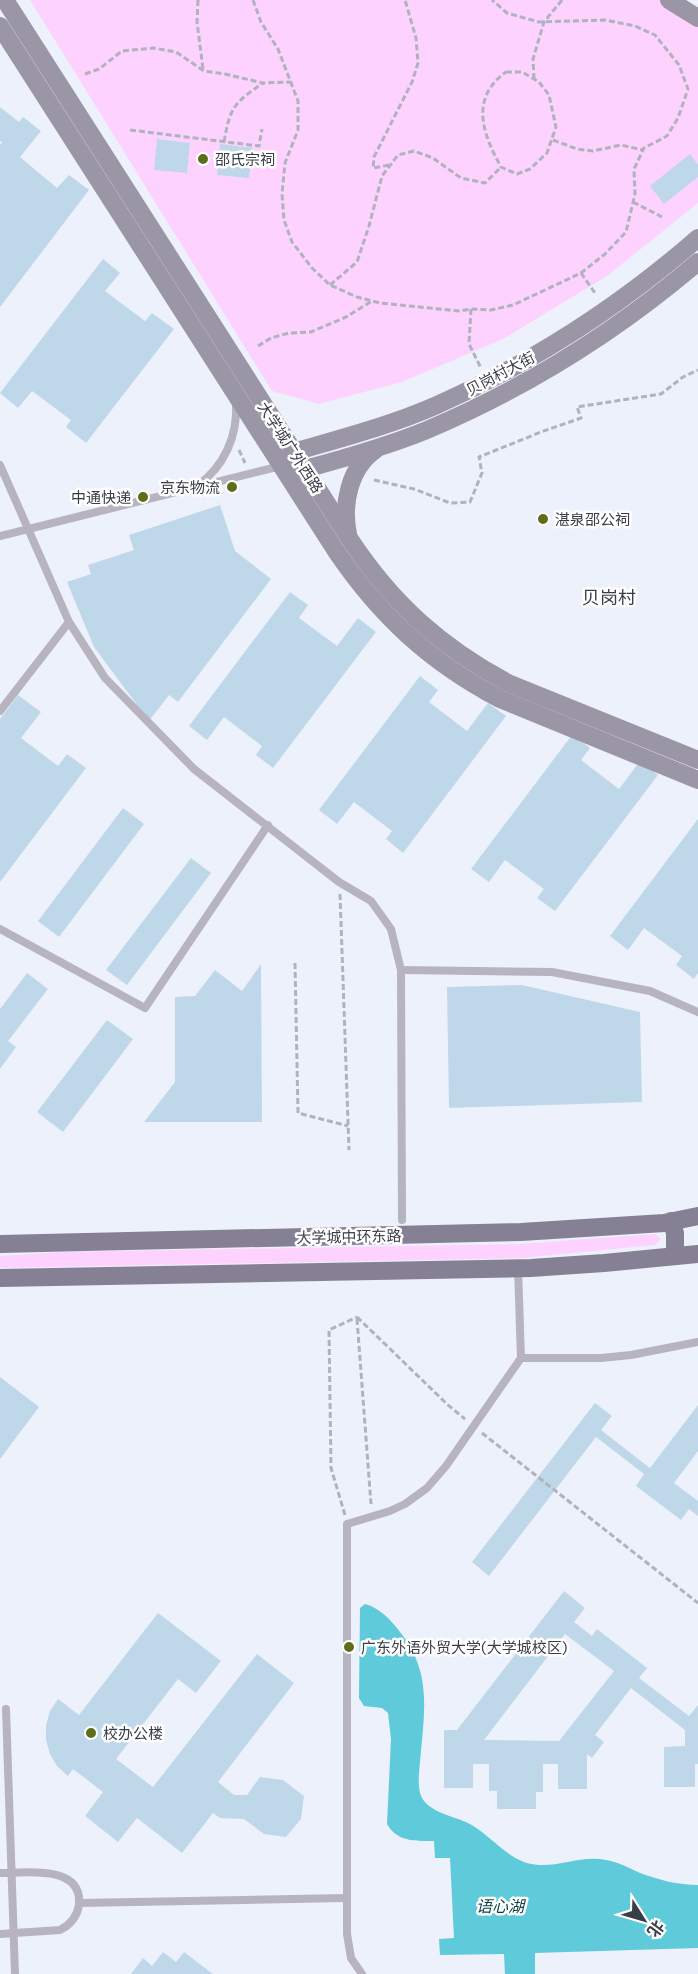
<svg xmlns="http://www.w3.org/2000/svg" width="698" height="1974" font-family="Commissioner,'Noto Sans SC',sans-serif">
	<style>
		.green { fill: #fed2fe }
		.water { fill: #5fcada }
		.building { fill: #bfd8e9; fill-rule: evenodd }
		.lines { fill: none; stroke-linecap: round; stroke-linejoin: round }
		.path { stroke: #afb3be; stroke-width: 3; stroke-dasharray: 6 3; stroke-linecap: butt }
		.lane { stroke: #b7b4bf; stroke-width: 8 }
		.secondary { stroke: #9a96a6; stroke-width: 18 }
		.primary { stroke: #858094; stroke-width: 18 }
		.poi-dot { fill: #5d6d1a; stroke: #fff; stroke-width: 2 }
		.labels { text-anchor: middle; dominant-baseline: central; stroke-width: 5; stroke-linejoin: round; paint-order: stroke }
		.poi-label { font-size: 15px; fill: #393d47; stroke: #fff; text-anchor: start }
		.street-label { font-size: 15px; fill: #393d47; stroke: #fff }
		.water-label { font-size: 16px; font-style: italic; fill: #0b3e45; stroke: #fff }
		.quarter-label { font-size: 18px; fill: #393d47; stroke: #fff }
	</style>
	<rect width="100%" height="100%" fill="#edf1fc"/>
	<!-- green -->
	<g class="green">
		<path d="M30 0H660L698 24V203L607 276 503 339 402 382 319 404 272 391Z"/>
		<path d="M655 1234 661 1239 655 1245 522 1258 0 1268V1256L62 1252 520 1244Z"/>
	</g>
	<!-- water -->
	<path class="water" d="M365 1604C380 1608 391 1620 400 1632 433 1673 424 1714 420 1762 419 1773 417 1789 422 1798 430 1812 452 1816 466 1822 492 1834 507 1863 539 1865 562 1866 583 1855 606 1860 619 1862 629 1868 640 1873 659 1880 678 1885 698 1885V1948L535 1953V1974H505L504 1954 440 1955 439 1939 454 1938 450 1858H435L434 1841C415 1841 397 1842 387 1824L391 1739 388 1713 382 1708 364 1706 359 1698 360 1608Z"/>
	<!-- building -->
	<g class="building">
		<path d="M0 107 19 122 23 117 41 131 20 157 57 188 69 175 89 190 0 307V145L2 142 0 141Z"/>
		<path d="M157 139 190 143 187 173 154 170Z"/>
		<path d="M220 144 253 148 249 178 217 175Z"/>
		<path d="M690 154 698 165V177L664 204 650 186Z"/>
		<path d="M103 259 120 273 105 291 145 321 152 313 174 329 86 443 66 427 71 420 32 391 18 408 0 393Z"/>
		<path d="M220 505 235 551 271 579 178 702 169 695 149 721 94 647 67 582 91 574 88 565 134 550 129 535Z"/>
		<path d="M290 592 308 605 299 618 337 646 358 618 376 632 273 768 256 755 262 746 224 717 207 740 189 726Z"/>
		<path d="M420 676 438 690 429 702 467 731 488 703 506 716 403 853 386 839 392 831 354 802 337 824 319 810Z"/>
		<path d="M18 695 41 712 21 738 58 766 67 754 86 768 0 882V719Z"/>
		<path d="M572 735 590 748 581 760 619 789 640 761 658 775 555 911 537 898 544 889 505 860 489 882 471 869Z"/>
		<path d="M123 808 144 824 59 937 38 921Z"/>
		<path d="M698 819V973L694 979 676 965 682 956 644 928 628 950 610 936Z"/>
		<path d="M191 858 211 873 127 985 106 970Z"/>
		<path d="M261 964 262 1122H144L175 1082V997L195 996 215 970 242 991Z"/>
		<path d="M27 973 48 989 8 1041 16 1047 0 1069V1009Z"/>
		<path d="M522 985 640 1012 642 1102 449 1108 447 987Z"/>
		<path d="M107 1020 133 1039 63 1132 37 1112Z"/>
		<path d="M0 1377 39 1407 0 1459Z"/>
		<path d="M595 1403 612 1416 601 1430 650 1468 698 1405V1451L674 1483 698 1501V1516L689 1509 681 1520 636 1486 644 1474 596 1437 489 1576 472 1562Z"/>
		<path d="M564 1591 585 1608 574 1622 592 1636 597 1629 647 1668 639 1678 689 1716 698 1705V1764H695V1787H664V1747L685 1746V1730L631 1688 595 1735 604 1742 592 1758 587 1754V1789H558V1764H543V1792H536V1809H497V1791H489V1764H473V1788H444V1730H457ZM565 1634 614 1671 559 1741 484 1740Z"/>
		<path d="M158 1613 221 1661 196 1693 178 1679 116 1759 153 1787 257 1654 294 1683 218 1782 234 1795H247L260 1777 283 1780 304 1796 301 1819 286 1837 264 1834 244 1819 220 1818 213 1813 182 1853 137 1818 118 1842 85 1816 103 1792 73 1769 68 1776 57 1766 50 1754 46 1740V1725L50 1711 58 1699 79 1715Z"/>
		<path d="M163 1952 176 1962 184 1952 213 1974H131L143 1958 152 1966Z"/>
	</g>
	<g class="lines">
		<!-- path -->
		<g class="path">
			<path d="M198 0 197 22 203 69"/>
			<path d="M253 0 261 22 278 49 298 101V130L285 163 282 194 284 220 292 242 312 268 330 285 357 297 380 303 459 311 471 309 491 310 513 305 581 273 605 254 626 232 635 194 634 169 644 148 667 136 678 118 688 89 679 65 655 35 635 26 605 20 539 22 507 13 492 0"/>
			<path d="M506 72H522L539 82 549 95 556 127 547 153 530 169 517 174 501 167C482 133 470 98 506 72Z"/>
			<path d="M85 74 99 69 122 51 154 48 176 52 204 71 225 74 263 83 291 82"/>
			<path d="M534 79 533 59 544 22 562 0"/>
			<path d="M130 130 259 146 262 129"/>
			<path d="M553 140 577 149 593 151 621 145 643 150"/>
			<path d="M224 142C230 107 234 103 263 83"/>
			<path d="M389 165 373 168 374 157 412 82 418 63 416 38 405 0"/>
			<path d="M633 202 662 217"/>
			<path d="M581 273 595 293"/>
			<path d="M330 285 357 262 369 226 382 176 398 155 414 151 433 158 461 178 485 183 501 167"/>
			<path d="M471 309 469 344 481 368"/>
			<path d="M258 346 271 338 289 333 311 332 346 317 372 301"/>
			<path d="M239 450 245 463"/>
			<path d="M374 480 414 489 450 503 470 502 482 473 479 457 541 432 581 418 577 407 661 394 683 377 698 370"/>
			<path d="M340 894 349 1150"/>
			<path d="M295 963 298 1113 348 1126"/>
			<path d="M357 1317 448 1405 465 1419"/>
			<path d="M357 1319 371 1504"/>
			<path d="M482 1433 698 1603"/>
			<path d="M345 1515 331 1468 329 1330 357 1317"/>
		</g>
		<!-- lane -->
		<g class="lane">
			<path d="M0 465 69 622 105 678 194 769 339 882 371 901 391 929 401 970 402 1220"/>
			<path d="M197 486C224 467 238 436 236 403"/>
			<path d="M0 536 281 466"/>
			<path d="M0 711 69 622"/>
			<path d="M0 929 145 1008 268 825"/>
			<path d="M401 970 552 972 650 991 698 1012"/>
			<path d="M521 1358H601L631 1355 698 1342"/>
			<path d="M6 1709 15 1974"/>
			<path d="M0 1873C25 1873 83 1864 79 1905 77 1917 70 1925 60 1930L0 1934"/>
			<path d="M79 1903 346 1898"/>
			<path d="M362 1974 351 1958 347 1934V1524L390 1511 405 1504 427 1488 446 1466 521 1358 518 1268"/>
		</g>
		<!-- secondary -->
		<g class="secondary">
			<path d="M5 0 351 541C393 604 441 647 508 683L698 760"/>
			<path d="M669 0 698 18"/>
			<path d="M0 26 336 551C380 616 430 662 500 699L698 780"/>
			<path d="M287 460 294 452C342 438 392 425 437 405 532 363 620 306 698 238"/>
			<path d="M296 468 305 469C346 458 388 446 427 430 526 388 616 332 698 262"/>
			<path d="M348 534C342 505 349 468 375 450"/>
		</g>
		<!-- primary -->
		<g class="primary">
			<path d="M671 1221 675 1233V1256"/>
			<path d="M0 1244 521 1232 664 1223 698 1216"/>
			<path d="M0 1278 531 1268 604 1263 698 1254"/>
		</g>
	</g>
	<!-- markers -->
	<g class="poi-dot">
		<circle cx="203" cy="159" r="6"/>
		<circle cx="232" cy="487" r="6"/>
		<circle cx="143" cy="497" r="6"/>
		<circle cx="543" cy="519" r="6"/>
		<circle cx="349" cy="1647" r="6"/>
		<circle cx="91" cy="1733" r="6"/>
	</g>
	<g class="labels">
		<!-- poi labels -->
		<g class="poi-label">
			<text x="215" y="159">邵氏宗祠</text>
			<text x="220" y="487" text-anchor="end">京东物流</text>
			<text x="131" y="497" text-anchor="end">中通快递</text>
			<text x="555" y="519">湛泉邵公祠</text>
			<text x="361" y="1647">广东外语外贸大学(大学城校区)</text>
			<text x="103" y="1733">校办公楼</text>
		</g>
		<!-- street labels -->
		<g class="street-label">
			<text transform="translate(500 373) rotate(-28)">贝岗村大街</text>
			<text transform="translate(291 447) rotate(57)">大学城广外西路</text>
			<text transform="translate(349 1236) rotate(-1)">大学城中环东路</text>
		</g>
		<!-- water labels -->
		<g class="water-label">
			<text x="500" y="1905">语心湖</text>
		</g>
		<!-- quarter labels -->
		<g class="quarter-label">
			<text x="609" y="597">贝岗村</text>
		</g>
	</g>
	<!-- north arrow -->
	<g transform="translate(644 1920) rotate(127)" stroke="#ffffff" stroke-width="4.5" paint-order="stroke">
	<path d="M0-4.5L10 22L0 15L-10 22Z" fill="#393d47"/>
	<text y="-9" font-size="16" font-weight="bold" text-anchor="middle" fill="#393d47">北</text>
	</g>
</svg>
